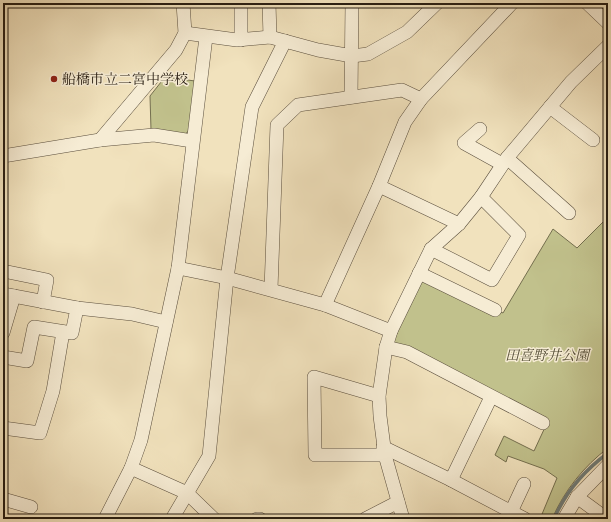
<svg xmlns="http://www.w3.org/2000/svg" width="611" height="522" font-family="'IM FELL Great Primer','Noto Serif JP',serif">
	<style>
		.green { fill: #c1c18c; stroke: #746f4f }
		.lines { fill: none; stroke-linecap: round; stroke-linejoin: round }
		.stream { stroke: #707c78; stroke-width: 3.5 }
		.minor-casing { stroke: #5a4e3d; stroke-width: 14 }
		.minor { stroke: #f6ecd4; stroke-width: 13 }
		.poi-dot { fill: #8f2418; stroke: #f6ecd4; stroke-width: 1.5 }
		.labels { text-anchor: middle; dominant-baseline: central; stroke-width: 3; stroke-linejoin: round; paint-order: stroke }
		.poi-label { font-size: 14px; fill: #271d12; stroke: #f6ecd4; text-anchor: start }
		.park-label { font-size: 14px; font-style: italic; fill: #554e37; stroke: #f6ecd4 }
	</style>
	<rect width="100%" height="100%" fill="#f1e2bd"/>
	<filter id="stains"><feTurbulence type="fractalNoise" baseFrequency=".005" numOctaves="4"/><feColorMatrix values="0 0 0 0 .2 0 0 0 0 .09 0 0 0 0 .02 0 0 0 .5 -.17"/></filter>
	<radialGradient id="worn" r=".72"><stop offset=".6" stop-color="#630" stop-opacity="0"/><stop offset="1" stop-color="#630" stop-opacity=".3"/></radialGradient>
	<!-- green -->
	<g class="green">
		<path d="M165 77 195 81 189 131 185 134 151 130 150 96Z"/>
		<path d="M608 217V448C584 466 564 491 552 519H540L557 478 544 469 508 456 506 462 495 455 504 436 534 451 547 423 388 341 419 273 503 313 553 229 577 248Z"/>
	</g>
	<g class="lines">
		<!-- stream -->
		<path class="stream" d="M554 519C565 493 585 470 608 453"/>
		<!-- minor casing -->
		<g class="minor-casing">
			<g id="minor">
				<path d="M269 3 270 37"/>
				<path d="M587 3 608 23"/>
				<path d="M185 33 237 40 270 37 318 50 352 56 368 54 407 32 437 3"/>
				<path d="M241 40V3"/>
				<path d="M351 97 352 3"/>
				<path d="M550 107 593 140"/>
				<path d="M480 129 464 143 502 164"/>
				<path d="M100 140 154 135 192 141"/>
				<path d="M3 156 100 140 176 50 185 33 183 3"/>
				<path d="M507 158 569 213"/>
				<path d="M379 186 459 224"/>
				<path d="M431 249 492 280 519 235 481 197"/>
				<path d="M178 268 227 278 325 305 391 331"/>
				<path d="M3 271 47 280 43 302"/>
				<path d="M419 273 495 310"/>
				<path d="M271 289 277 125 298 105 402 90 421 99"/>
				<path d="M3 294 77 308 72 333 34 327 27 361 3 357"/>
				<path d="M325 305 379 186 405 122 421 99 512 3"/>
				<path d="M77 308 132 314 166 322"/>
				<path d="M3 333 14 296"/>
				<path d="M386 347 407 352 543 423"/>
				<path d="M379 396 314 377 315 455H385"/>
				<path d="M3 428 40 433 53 391 63 332"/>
				<path d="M383 447 451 480 525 519"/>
				<path d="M131 468 187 493 214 519"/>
				<path d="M451 480 491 397"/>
				<path d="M577 497 607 519"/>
				<path d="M3 499 31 507"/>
				<path d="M511 512 524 484"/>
				<path d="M105 519 131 468 141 440 178 268 206 37"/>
				<path d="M172 519 209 456 227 278 252 107 285 41"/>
				<path d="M257 519H260"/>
				<path d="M365 519 398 502"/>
				<path d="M403 519 385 455 380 416 379 396 386 347 391 331 431 249 459 224 481 197 507 158 571 82 608 46"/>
				<path d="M564 519 577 497 608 465"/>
			</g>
		</g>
		<!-- minor -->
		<use href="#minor" class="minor"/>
	</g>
	<!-- markers -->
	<circle class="poi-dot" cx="54" cy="79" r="4"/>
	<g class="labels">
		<!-- poi labels -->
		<g class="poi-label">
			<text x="62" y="79">船橋市立二宮中学校</text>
		</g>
		<!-- park labels -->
		<g class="park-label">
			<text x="547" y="355">田喜野井公園</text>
		</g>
	</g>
	<!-- margin -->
	<rect width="611" height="522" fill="none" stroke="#f1e2bd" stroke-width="16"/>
	<rect x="4" y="4" width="603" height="514" fill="none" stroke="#271d12" stroke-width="2"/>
	<rect x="8" y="8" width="595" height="506" fill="none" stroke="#271d12"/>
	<rect width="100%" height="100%" filter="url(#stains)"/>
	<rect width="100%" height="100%" fill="url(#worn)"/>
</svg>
